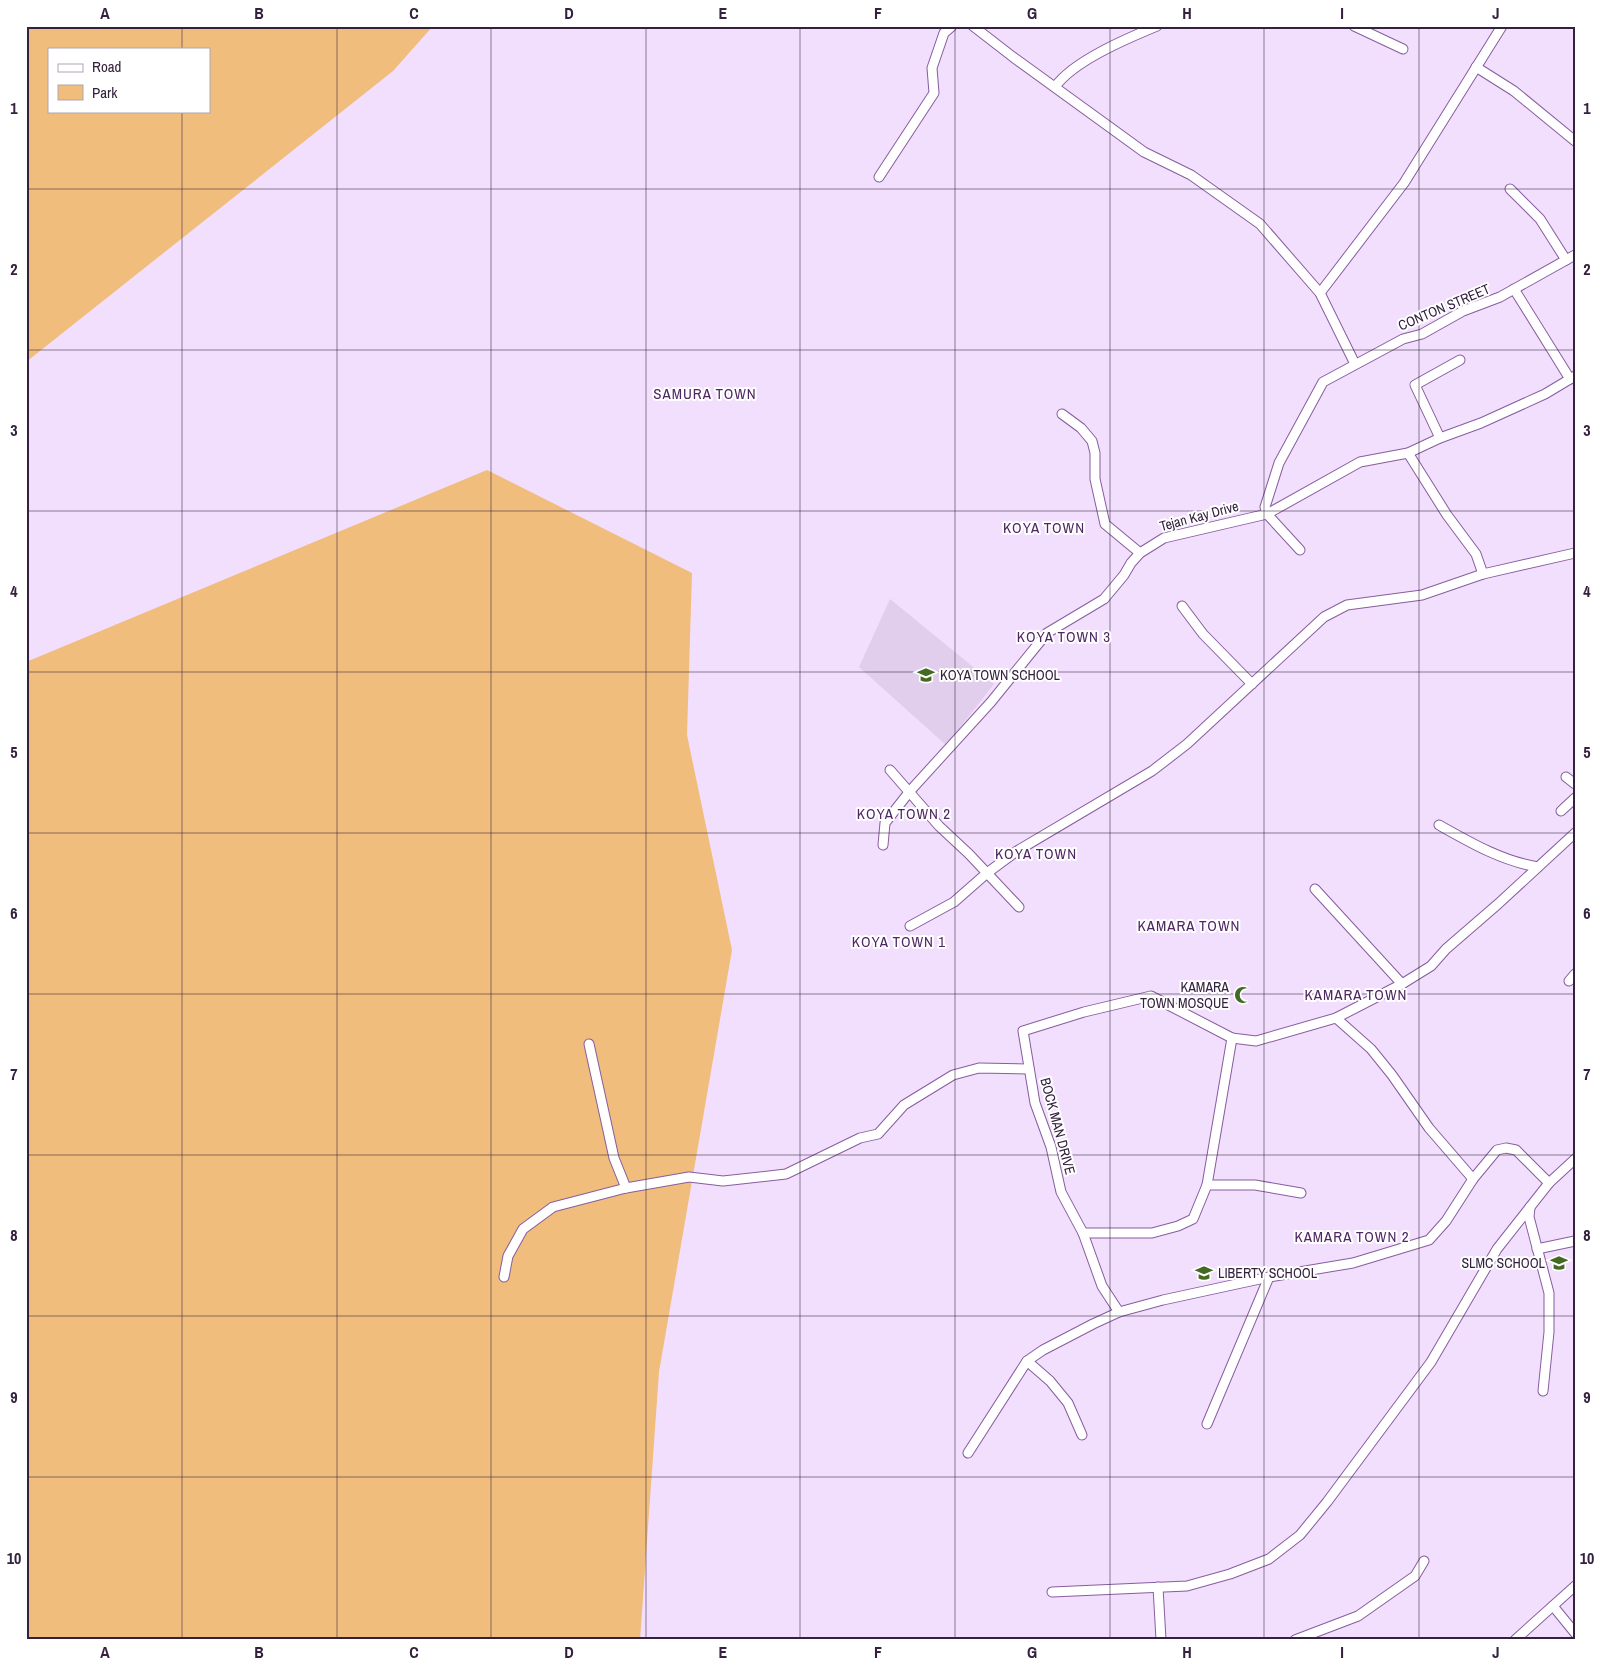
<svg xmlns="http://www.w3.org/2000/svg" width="1601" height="1666" font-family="'Archivo Narrow',sans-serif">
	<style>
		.built { fill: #e1ceed }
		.green { fill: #f0bd7c; fill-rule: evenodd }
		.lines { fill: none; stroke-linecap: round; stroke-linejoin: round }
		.minor-casing { stroke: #875d9e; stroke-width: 11 }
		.minor { stroke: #fff; stroke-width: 9 }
		.grid { fill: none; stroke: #33213d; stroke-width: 1; stroke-opacity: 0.55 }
		.labels { text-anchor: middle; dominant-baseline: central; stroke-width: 4; stroke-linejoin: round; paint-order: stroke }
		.street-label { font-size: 14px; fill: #33213d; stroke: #fff }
		.poi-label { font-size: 14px; fill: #33213d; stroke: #fff; text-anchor: start }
		.neighbourhood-label { font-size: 15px; letter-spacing: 1px; fill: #4e2663; stroke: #fff }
		.neatline { fill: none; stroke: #33213d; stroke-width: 2 }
		.grid-label { font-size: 16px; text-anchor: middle; font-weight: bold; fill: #33213d }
	</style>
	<rect width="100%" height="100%" fill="#f1dffd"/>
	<!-- built -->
	<path class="built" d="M890 599 994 684 946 745 859 667Z"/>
	<!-- green -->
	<g class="green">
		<path d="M26 26H433L393 71 26 362ZM49 49H209V111H49Z"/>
		<path d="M487 470 692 573 687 735 732 950 659 1372 640 1640H26V662Z"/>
	</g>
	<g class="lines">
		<!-- minor casing -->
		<g class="minor-casing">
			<g id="minor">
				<path d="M973 26 1013 57 1144 152 1191 175 1260 224 1320 293 1355 364"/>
				<path d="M1354 26 1403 49"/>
				<path d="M1476 67 1514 91 1575 141"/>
				<path d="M1055 87C1073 61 1128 38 1157 26"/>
				<path d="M879 177 934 93 932 68 944 33 952 26"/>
				<path d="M1510 189 1540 219 1566 260"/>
				<path d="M1514 289 1570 379"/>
				<path d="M1320 293 1404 183 1502 26"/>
				<path d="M1062 414 1081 428 1092 441 1095 453V479L1105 524 1140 553"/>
				<path d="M1440 438 1415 385 1460 360"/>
				<path d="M1408 453 1447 515 1476 554 1483 574"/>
				<path d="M1300 550 1267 514 1265 507 1279 463 1323 382 1403 339 1422 334 1463 311 1500 297 1575 255"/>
				<path d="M1182 606 1203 634 1252 684"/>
				<path d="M890 770 939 826 969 854 1019 907"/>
				<path d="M1566 777 1575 784"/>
				<path d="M1561 811 1575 798"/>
				<path d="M1439 825C1471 843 1502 861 1538 867"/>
				<path d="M883 845 885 823 910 791 991 702 1047 633 1104 599 1124 575 1131 563 1140 553 1164 538 1267 514 1360 462 1408 453 1440 438 1481 423 1545 394 1575 376"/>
				<path d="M1315 889 1402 984"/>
				<path d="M910 926 954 902 987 873 1017 851 1152 771 1187 744 1324 617 1347 605 1422 595 1483 574 1575 553"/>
				<path d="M1569 981 1575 974"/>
				<path d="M1336 1018 1371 1049 1392 1075 1429 1128 1473 1179"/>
				<path d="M589 1044 614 1158 626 1188"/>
				<path d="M1207 1185H1255L1301 1193"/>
				<path d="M1530 1207 1529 1217 1549 1293V1332L1543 1391"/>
				<path d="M1083 1233H1152L1178 1226 1193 1219 1207 1185 1232 1038"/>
				<path d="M1537 1249 1575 1241"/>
				<path d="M504 1277 508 1256 523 1229 553 1207 626 1188 689 1177 723 1181 786 1174 860 1138 878 1134 904 1105 953 1075 979 1068 1029 1069"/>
				<path d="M1119 1312 1102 1286 1083 1233 1061 1192 1051 1147 1035 1103 1023 1031 1084 1012 1151 996 1232 1038 1256 1041 1336 1018 1402 984 1431 966 1446 949 1498 904 1575 833"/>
				<path d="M1027 1361 1050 1381 1068 1403 1082 1435"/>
				<path d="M1207 1424 1269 1277"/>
				<path d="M968 1453 1027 1361 1043 1350 1093 1324 1119 1312 1163 1300 1269 1277 1353 1263 1429 1240 1446 1221 1473 1179 1497 1150 1506 1148 1516 1150 1549 1183"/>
				<path d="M1158 1587 1161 1640"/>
				<path d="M1052 1592 1187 1586 1230 1574 1269 1559 1300 1535 1327 1502 1431 1362 1497 1249 1549 1183 1575 1159"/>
				<path d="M1553 1606 1575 1633"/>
				<path d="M1295 1640 1358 1616 1415 1576 1424 1561"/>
				<path d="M1515 1640 1575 1586"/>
			</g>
		</g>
		<!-- minor -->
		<use href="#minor" class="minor"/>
	</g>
	<!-- grid -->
	<path class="grid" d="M182 26V49M337 26V1640M491 26V1640M646 26V1640M800 26V1640M955 26V1640M1110 26V1640M1264 26V1640M1419 26V1640M182 111V1640M26 189H1575M26 350H1575M26 511H1575M26 672H1575M26 833H1575M26 994H1575M26 1155H1575M26 1316H1575M26 1477H1575"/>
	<!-- icons -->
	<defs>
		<g id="school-bare" transform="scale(1.35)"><path d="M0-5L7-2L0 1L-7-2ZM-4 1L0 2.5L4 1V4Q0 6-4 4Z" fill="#446922" stroke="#fff" stroke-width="2.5" paint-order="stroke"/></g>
		<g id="mosque-bare" transform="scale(1.35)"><path d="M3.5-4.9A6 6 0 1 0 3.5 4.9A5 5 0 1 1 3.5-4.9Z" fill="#446922" stroke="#fff" stroke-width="2.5" paint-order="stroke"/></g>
	</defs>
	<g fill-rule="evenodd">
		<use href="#school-bare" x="926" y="675"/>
		<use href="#mosque-bare" x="1243" y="995"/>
		<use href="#school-bare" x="1559" y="1263"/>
		<use href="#school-bare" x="1204" y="1273"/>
	</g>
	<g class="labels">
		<!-- street labels -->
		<g class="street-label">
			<text transform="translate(1444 307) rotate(-23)">CONTON STREET</text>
			<text transform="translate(1199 516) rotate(-15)">Tejan Kay Drive</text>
			<text transform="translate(1058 1126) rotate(75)">BOCK MAN DRIVE</text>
		</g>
		<!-- poi labels -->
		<g class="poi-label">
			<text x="940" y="675">KOYA TOWN SCHOOL</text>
			<text x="1229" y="987" text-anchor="end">KAMARA<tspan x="1229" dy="16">TOWN MOSQUE</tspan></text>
			<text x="1545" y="1263" text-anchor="end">SLMC SCHOOL</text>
			<text x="1218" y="1273">LIBERTY SCHOOL</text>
		</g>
		<!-- neighbourhood labels -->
		<g class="neighbourhood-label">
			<text x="705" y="393">SAMURA TOWN</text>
			<text x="1044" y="527">KOYA TOWN</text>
			<text x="1064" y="636">KOYA TOWN 3</text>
			<text x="904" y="813">KOYA TOWN 2</text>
			<text x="1036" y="853">KOYA TOWN</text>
			<text x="1189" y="925">KAMARA TOWN</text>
			<text x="899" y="941">KOYA TOWN 1</text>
			<text x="1356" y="994">KAMARA TOWN</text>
			<text x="1352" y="1236">KAMARA TOWN 2</text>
		</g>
	</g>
	<!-- border -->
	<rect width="1601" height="1666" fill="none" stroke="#ffffff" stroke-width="55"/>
	<!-- legend -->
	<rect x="48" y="48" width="162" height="65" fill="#ffffff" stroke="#ada6b1"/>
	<rect x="58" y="64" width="25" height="8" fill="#ffffff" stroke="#ada6b1"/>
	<text x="92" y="72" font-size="15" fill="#33213d">Road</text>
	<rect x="58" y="85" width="25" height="15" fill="#f0bd7c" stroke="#ada6b1"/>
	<text x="92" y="98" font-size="15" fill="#33213d">Park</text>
	<rect x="28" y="28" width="1546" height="1610" class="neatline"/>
	<g class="grid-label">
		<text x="105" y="19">A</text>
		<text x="259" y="19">B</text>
		<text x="414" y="19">C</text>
		<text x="569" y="19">D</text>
		<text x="723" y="19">E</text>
		<text x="878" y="19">F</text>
		<text x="1032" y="19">G</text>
		<text x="1187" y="19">H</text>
		<text x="1342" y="19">I</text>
		<text x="1496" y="19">J</text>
		<text x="14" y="114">1</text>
		<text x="1587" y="114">1</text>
		<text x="14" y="275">2</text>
		<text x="1587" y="275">2</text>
		<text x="14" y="436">3</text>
		<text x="1587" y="436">3</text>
		<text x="14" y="597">4</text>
		<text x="1587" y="597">4</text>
		<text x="14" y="758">5</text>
		<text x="1587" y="758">5</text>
		<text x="14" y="919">6</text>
		<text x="1587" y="919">6</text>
		<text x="14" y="1080">7</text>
		<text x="1587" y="1080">7</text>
		<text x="14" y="1241">8</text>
		<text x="1587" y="1241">8</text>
		<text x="14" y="1403">9</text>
		<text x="1587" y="1403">9</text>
		<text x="14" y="1564">10</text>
		<text x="1587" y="1564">10</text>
		<text x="105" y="1658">A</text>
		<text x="259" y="1658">B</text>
		<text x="414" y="1658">C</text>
		<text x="569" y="1658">D</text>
		<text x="723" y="1658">E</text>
		<text x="878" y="1658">F</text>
		<text x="1032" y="1658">G</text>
		<text x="1187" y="1658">H</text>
		<text x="1342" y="1658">I</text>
		<text x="1496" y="1658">J</text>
	</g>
</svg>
